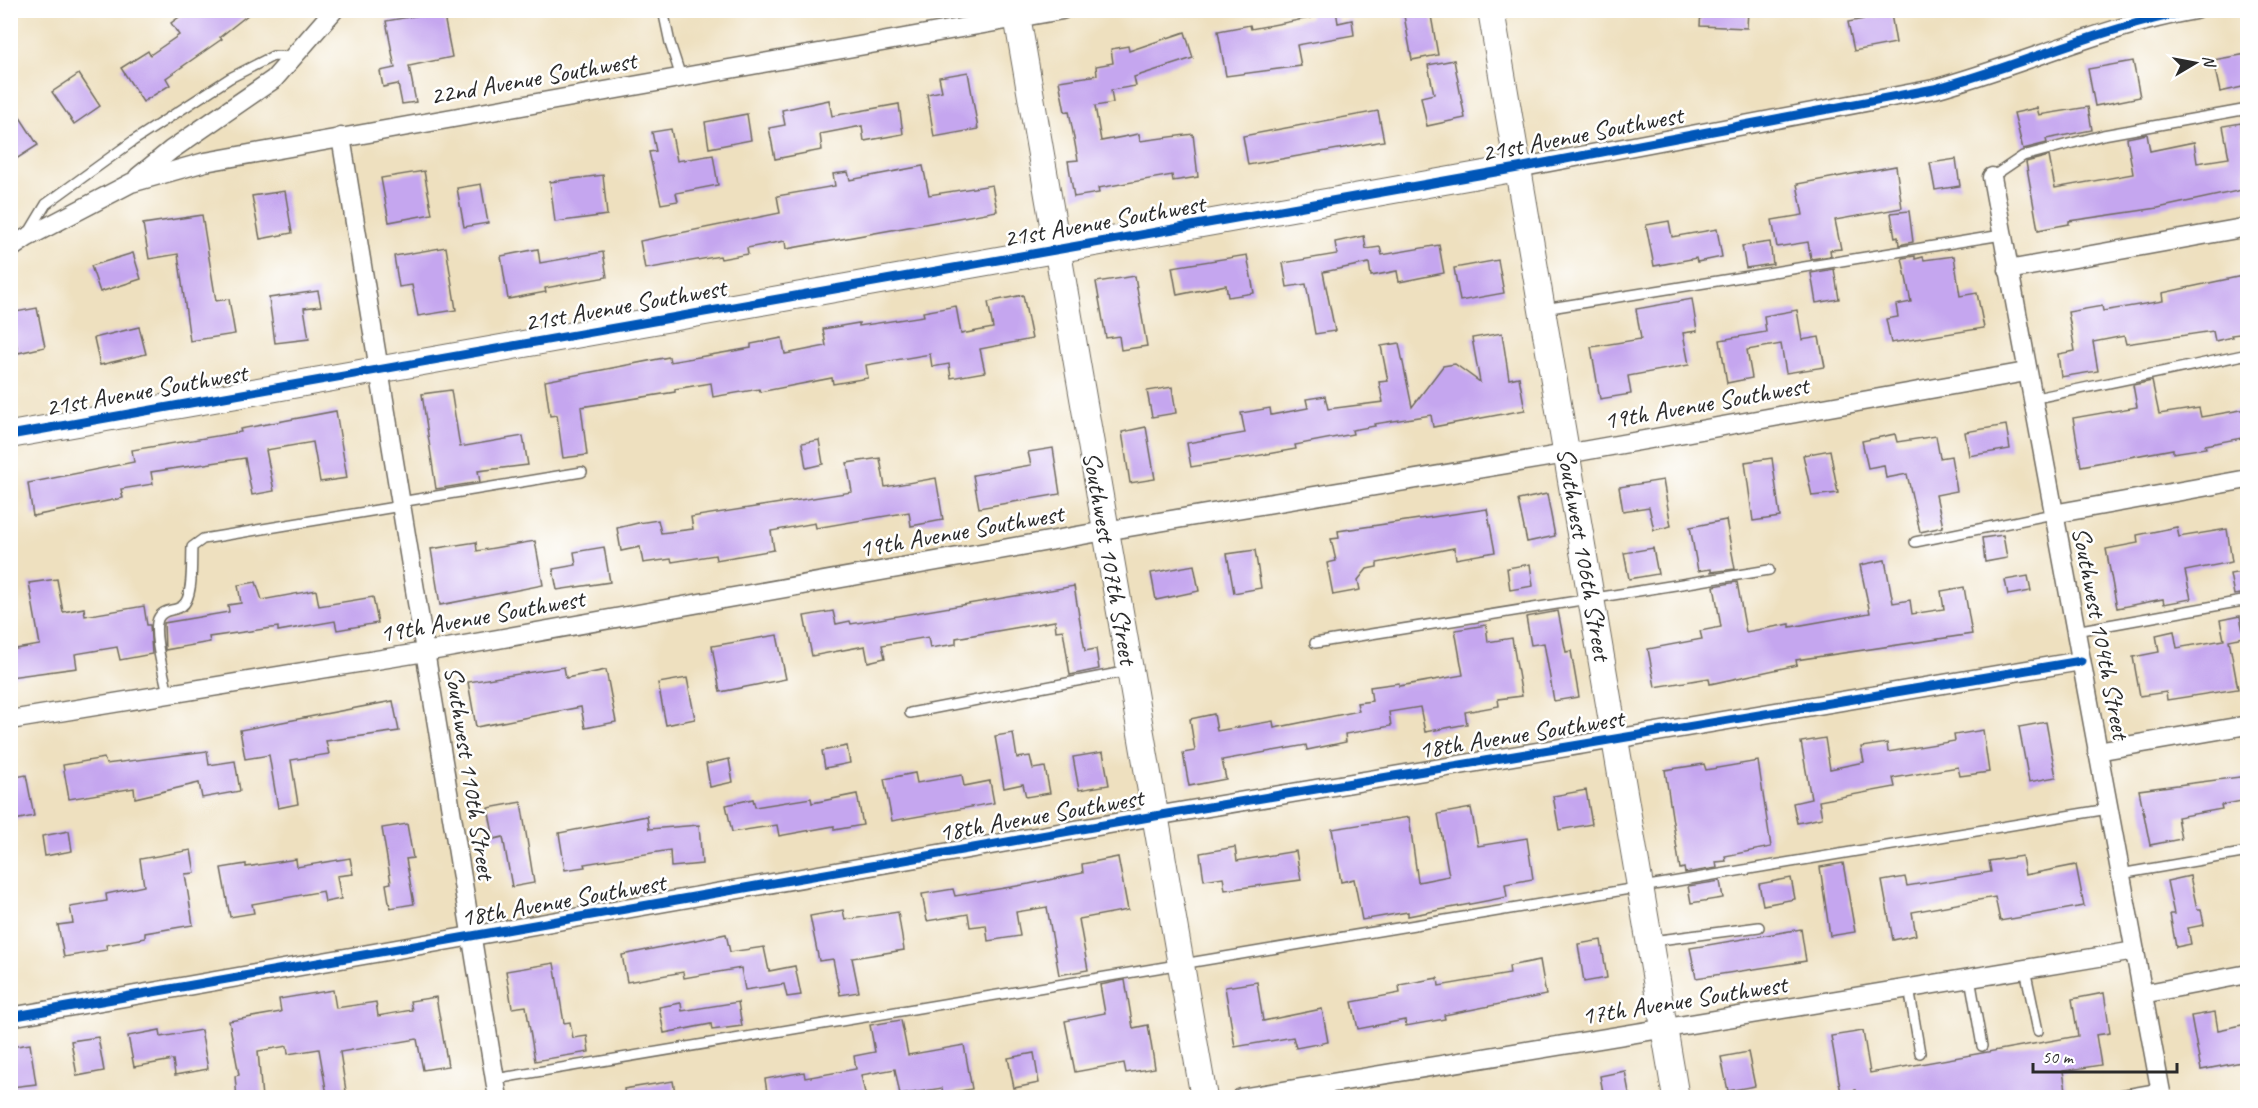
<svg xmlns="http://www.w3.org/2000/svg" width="2258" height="1108" font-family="Caveat,sans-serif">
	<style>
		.building { fill: #c5a6ef }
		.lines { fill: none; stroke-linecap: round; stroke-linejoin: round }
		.lane-casing { stroke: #6f6a5f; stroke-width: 12 }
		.street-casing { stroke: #6f6a5f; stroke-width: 21 }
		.secondary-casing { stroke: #6f6a5f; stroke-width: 28 }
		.lane { stroke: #fff; stroke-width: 9 }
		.street { stroke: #fff; stroke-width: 18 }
		.secondary { stroke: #fff; stroke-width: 26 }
		.cycleway-casing { stroke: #fff; stroke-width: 13 }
		.cycleway { stroke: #0057b8; stroke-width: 9 }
		.labels { text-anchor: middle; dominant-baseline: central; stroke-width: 5; stroke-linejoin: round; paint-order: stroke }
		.street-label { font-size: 26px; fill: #2b2b2b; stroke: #fff }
	</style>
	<rect width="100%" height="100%" fill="#fff"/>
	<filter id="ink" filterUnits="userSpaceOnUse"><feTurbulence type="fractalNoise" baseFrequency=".0167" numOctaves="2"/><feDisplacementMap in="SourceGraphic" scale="12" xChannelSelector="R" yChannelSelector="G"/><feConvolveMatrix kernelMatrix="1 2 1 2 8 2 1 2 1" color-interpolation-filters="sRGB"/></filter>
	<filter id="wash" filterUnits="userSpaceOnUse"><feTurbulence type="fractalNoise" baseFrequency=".008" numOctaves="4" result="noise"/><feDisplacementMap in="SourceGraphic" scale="24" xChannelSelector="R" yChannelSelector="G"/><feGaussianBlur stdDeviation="1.35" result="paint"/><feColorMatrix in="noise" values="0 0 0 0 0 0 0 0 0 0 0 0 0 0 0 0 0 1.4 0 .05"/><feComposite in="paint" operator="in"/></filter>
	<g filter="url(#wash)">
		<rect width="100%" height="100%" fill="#eee0bf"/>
		<g id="blocks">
			<!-- building -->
			<g class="building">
				<path d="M189 10H254L220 37 222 39 166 78 170 85 143 102 121 68 148 51 150 55 179 35 171 23Z"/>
				<path d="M1324 10H1336L1338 23 1352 20 1354 35 1297 45 1301 66 1226 76 1218 31 1250 25 1251 29 1310 18V13Z"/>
				<path d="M1403 10H1430L1438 55 1412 60Z"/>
				<path d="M1701 10H1748L1747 28 1700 26Z"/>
				<path d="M443 11 452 57 409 66 416 102 402 104 398 84 383 87 380 71 395 68 386 21Z"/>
				<path d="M1891 14 1896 43 1854 51 1848 22Z"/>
				<path d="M1185 32 1193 58 1134 77 1136 86 1111 90 1113 103 1095 106 1101 141 1139 134 1140 141 1193 134 1198 177 1173 181 1172 175 1098 188 1099 193 1074 197 1068 161 1078 160 1069 111 1065 112 1059 81 1097 75 1096 66 1113 63 1111 49 1128 46 1129 51Z"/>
				<path d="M2247 54V86L2220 92 2213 60Z"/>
				<path d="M1454 60 1465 118 1427 126 1421 97 1434 94 1428 65Z"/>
				<path d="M2133 61 2140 97 2095 106 2088 69Z"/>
				<path d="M968 72 978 129 934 137 927 94 942 91 939 77Z"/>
				<path d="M79 74 100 106 74 124 52 92Z"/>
				<path d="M829 100 832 116 899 104 903 134 864 141 862 126 820 134 822 150 775 159 769 128 785 125 782 110Z"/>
				<path d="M10 102 38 145 10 163Z"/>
				<path d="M2088 107 2092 130 2046 139 2047 143 2023 149 2014 113 2037 108 2039 115Z"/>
				<path d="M1378 111 1384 141 1248 165 1243 136Z"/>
				<path d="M747 114 751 140 709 148 705 122Z"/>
				<path d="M2241 123 2247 189 2158 208 2069 221V224L2038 230 2026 162 2049 156 2055 188 2133 174 2127 138 2147 134 2150 151 2194 142 2197 163 2229 158 2223 126Z"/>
				<path d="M671 129 677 161 713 155 718 185 676 193 678 201 661 204 649 152 656 151 652 132Z"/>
				<path d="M1956 159 1960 186 1935 190 1930 163Z"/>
				<path d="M923 166 929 195 992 185 997 211 786 249 785 241 747 248 748 254 721 259 720 256 645 269 640 241 780 213 777 196 835 186 833 174 848 172 850 180Z"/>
				<path d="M1896 166 1902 208 1835 220 1841 249 1830 250 1831 256 1811 259 1808 242 1777 247 1772 220 1803 215 1797 184Z"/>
				<path d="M424 171 432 214 389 222 381 178Z"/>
				<path d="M603 175 607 215 555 222 550 182Z"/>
				<path d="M481 184 488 223 464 227 457 188Z"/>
				<path d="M285 191 292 233 260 239 252 196Z"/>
				<path d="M1909 211 1913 242 1899 245 1898 237 1895 238 1891 213Z"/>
				<path d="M202 215 216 301 229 299 235 334 190 341 178 254 149 259 143 224Z"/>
				<path d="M1669 221 1672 237 1717 229 1722 257 1697 262 1696 258 1654 266 1646 225Z"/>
				<path d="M1364 236 1366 249 1380 247 1382 255 1439 245 1444 273 1399 282 1397 271 1371 276 1369 263 1323 272 1335 331 1315 334 1306 284 1287 287 1283 263 1337 254 1335 242Z"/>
				<path d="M1770 242 1773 264 1746 268 1742 246Z"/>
				<path d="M446 247 456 310 418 316 412 285 399 287 394 256Z"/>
				<path d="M538 249 540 263 603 252 607 277 545 288 546 292 508 299 501 256Z"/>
				<path d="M133 253 141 279 100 292 91 266Z"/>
				<path d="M1247 255 1254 293 1228 297 1226 285 1177 295 1172 267Z"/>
				<path d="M1915 256V259L1923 257 1924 260 1954 256 1960 296 1977 293 1984 328 1891 343 1886 319 1898 317 1896 305 1911 302 1902 258Z"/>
				<path d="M1498 260 1504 293 1460 301 1454 268Z"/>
				<path d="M1834 269 1839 299 1816 303 1811 273Z"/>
				<path d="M2247 275V333L2231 335 2232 337 2215 341 2213 331 2126 344 2124 336 2093 342 2098 371 2061 377 2058 354 2075 351 2068 312 2102 306 2103 311 2163 301 2162 293Z"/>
				<path d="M1135 276 1147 346 1121 350 1119 336 1106 338 1096 282Z"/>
				<path d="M318 291 321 306 304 308 309 339 275 343 269 298Z"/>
				<path d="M1023 295 1032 339 980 349 985 372 951 378 949 364 932 367 930 354 866 365 868 378 833 384 832 378 760 392 759 389 713 397 711 383 675 389V392L581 407 587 455 563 458 557 415 550 416 545 381 669 357 670 362 751 348V344L782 338 785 354 826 346 823 329 859 323V326L924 316 923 312 956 306 961 334 993 328 988 302Z"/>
				<path d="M1692 299 1697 331 1683 333 1689 365 1628 376 1631 394 1600 399 1591 347 1641 339 1636 309Z"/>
				<path d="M37 308 45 347 18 353 10 313Z"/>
				<path d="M1797 310 1802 340 1819 337 1825 367 1786 373 1781 344 1747 350 1752 378 1727 383 1720 340 1766 332 1764 316Z"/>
				<path d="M139 327 146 354 100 365 94 338Z"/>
				<path d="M1502 333 1509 379 1519 377 1525 410 1433 427 1431 415 1374 424 1375 426 1352 430 1353 434 1295 445 1296 449 1191 467 1187 443 1245 433 1241 413 1270 408 1271 415 1308 408 1306 399 1325 396 1328 409 1383 402 1379 382 1388 381 1381 346 1399 343 1412 407 1443 366 1455 364 1480 382 1472 338Z"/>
				<path d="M2152 381 2159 414 2199 408 2201 417 2247 409V437L2205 445 2206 448 2173 453V449L2081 466 2073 418 2137 407 2133 385Z"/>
				<path d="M1172 387 1176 413 1152 417 1147 391Z"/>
				<path d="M451 390 460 447 523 436 528 465 478 471 480 482 436 489 422 394Z"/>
				<path d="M336 411 347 478 320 482 313 442 266 450 274 491 252 495 245 458 151 472 153 484 121 489 123 498 33 516 28 483 134 462 132 450 241 432 240 429Z"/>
				<path d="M2006 425 2010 449 1969 456 1965 432Z"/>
				<path d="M1146 427 1155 479 1130 483 1122 432Z"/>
				<path d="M1895 434 1897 442 1936 436 1940 458 1951 456 1957 491 1936 495 1943 527 1920 532 1907 474 1886 478 1884 465 1868 468 1862 441Z"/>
				<path d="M819 440 823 464 806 468 802 443Z"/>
				<path d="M1053 448 1060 494 979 508 973 475 1031 465 1028 452Z"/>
				<path d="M1830 450 1838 493 1812 496 1803 455Z"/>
				<path d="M880 458 885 487 936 478 943 520 911 526 909 512 816 528 815 523 771 531 774 550 716 560 715 555 672 562 671 559 643 563 640 547 621 551 617 528 638 523 658 520 661 533 693 529 691 517 852 492 847 463Z"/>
				<path d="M1772 458 1780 517 1753 521 1745 462Z"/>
				<path d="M1663 480 1671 526 1654 530 1649 507 1623 511 1619 487Z"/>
				<path d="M1547 494 1555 536 1527 542 1518 500Z"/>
				<path d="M1487 509 1495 552 1456 559 1454 548 1377 563V567L1367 569 1358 580 1360 590 1333 595 1327 563 1336 561 1331 539 1339 538 1338 531Z"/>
				<path d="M1726 520 1735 569 1711 572V569L1698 571 1690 527Z"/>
				<path d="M2177 527 2179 537 2227 529 2232 562 2185 571 2191 599 2164 604 2163 599 2117 608 2106 549 2138 543 2137 535Z"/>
				<path d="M2003 535 2007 558 1985 562 1982 538Z"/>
				<path d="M535 541 543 585 440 605 431 549 476 542 477 551Z"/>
				<path d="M604 547 610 582 557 590 553 569 576 565 574 552Z"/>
				<path d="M1653 548 1658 574 1629 579 1624 553Z"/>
				<path d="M1255 550 1261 588 1234 593 1227 554Z"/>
				<path d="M1885 560 1893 603 1910 600 1912 614 1944 609 1941 591 1964 587 1972 634 1796 660 1797 665 1710 684 1709 678 1655 687 1648 649 1702 639 1700 631 1721 627 1714 586 1737 582 1746 632 1790 624V627L1870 613 1860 565Z"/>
				<path d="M1530 564 1533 586 1510 590 1507 568Z"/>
				<path d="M1194 565 1199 591 1156 600 1151 573Z"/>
				<path d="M2247 571V593L2234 595 2230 574Z"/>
				<path d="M2028 576 2031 591 2008 595 2005 580Z"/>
				<path d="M57 579 63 612 84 608 85 616 144 606 147 625H150L152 654 120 660 117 647 75 654 77 668 10 677V650L40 645 29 583Z"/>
				<path d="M256 582 262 600 316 590 319 606 373 597 378 623 337 630 335 621 278 631V627L209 637 210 642 165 650 164 623 229 612 228 605 241 603 238 585Z"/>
				<path d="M1074 586 1085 651 1096 649 1099 669 1070 675 1063 630 1056 631 1055 621 956 638V644L930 648 928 637 882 645 885 658 868 662 865 646 812 656 804 616 833 611 836 624 850 621 851 624Z"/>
				<path d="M1558 611 1566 652 1571 651 1579 697 1554 701 1544 643 1531 645 1526 617Z"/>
				<path d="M2240 616 2244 637 2229 640 2238 689 2167 700 2166 692 2140 696 2133 657 2159 652 2156 635 2174 631 2177 648 2224 640 2220 620Z"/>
				<path d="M1486 625 1488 642 1512 638 1522 696 1498 699 1499 706 1465 712 1467 724 1425 732 1420 707 1389 712 1391 726 1345 734 1346 742 1307 750 1306 745 1222 760 1226 779 1189 786 1183 753 1195 751 1190 719 1214 714 1217 731 1273 721 1274 728 1359 711 1357 703 1372 701 1370 687 1399 683V686L1463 675 1455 630Z"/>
				<path d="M777 635 786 679 720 692 712 646Z"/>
				<path d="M564 667 566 678 606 670 616 722 585 728 581 707 476 727 468 682Z"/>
				<path d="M687 678 695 719 666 725 658 683Z"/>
				<path d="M393 701 399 731 326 741 329 754 291 760 298 804 278 808 269 755 245 759 240 730Z"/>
				<path d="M2046 722 2056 777 2029 782 2019 727Z"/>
				<path d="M1983 730 1989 772 1960 776 1958 767 1893 778 1895 787 1819 801 1822 818 1797 823 1793 803 1811 799 1801 742 1825 738 1830 769 1864 762 1861 747 1887 743 1888 752 1955 741 1954 735Z"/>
				<path d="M1013 733 1017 758 1030 756 1033 769 1045 767 1050 793 1026 797 1023 784 1004 788 995 736Z"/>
				<path d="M847 746 850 763 825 768 822 751Z"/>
				<path d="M207 751 209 765 235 761 240 791 202 798 199 783 135 798 134 788 69 799 63 765 104 758 106 764Z"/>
				<path d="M1103 752 1109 785 1079 790 1073 757Z"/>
				<path d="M729 759 733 782 710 787 706 764Z"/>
				<path d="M1758 761 1771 847 1725 856 1726 861 1716 862 1717 868 1685 873 1684 868 1680 869 1665 770 1704 764 1706 770Z"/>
				<path d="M915 773 917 783 962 775 964 786 990 781 994 803 892 821 884 779Z"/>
				<path d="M26 775 34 816 10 821V778Z"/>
				<path d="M2247 776V800L2221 805 2222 809 2177 817 2181 839 2150 845 2139 790Z"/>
				<path d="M1586 790 1592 824 1559 830 1553 796Z"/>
				<path d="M857 794 863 825 834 830V826L779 836 777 825 732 832 726 805 753 799 755 807 811 798 812 803Z"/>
				<path d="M521 802 534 883 512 887 503 837 494 839 488 808Z"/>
				<path d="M1471 808 1478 846 1527 838 1533 879 1505 884 1507 897 1408 916V912L1362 920 1354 879 1341 882 1332 829 1409 817 1418 882 1449 876 1438 814Z"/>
				<path d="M647 816 649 829 699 825 702 864 671 867 670 850 584 864 585 867 565 870 559 833Z"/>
				<path d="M407 824 413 858 406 859 414 904 390 908 386 884 391 883 382 828Z"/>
				<path d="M69 831 72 851 45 856 42 836Z"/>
				<path d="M1235 847 1237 861 1296 851 1301 880 1225 890 1223 877 1204 880 1200 853Z"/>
				<path d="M191 850 195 873 185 874 193 925 145 933V938L106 945 107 950 64 957 58 925 73 923 70 907 107 901 106 894 144 886 140 859Z"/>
				<path d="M2022 856 2025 875 2076 865 2084 906 2000 921 1995 897 1912 912 1916 935 1893 940 1882 881 1905 877 1907 886 1991 872 1989 861Z"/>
				<path d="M1118 857 1128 910 1079 919 1088 970 1059 975 1047 907 1016 912 1020 936 988 941 986 925 970 927 968 914 927 921 922 894 953 889 955 896 1029 884 1083 873 1082 864Z"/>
				<path d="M350 858 353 874 337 876 341 899 325 902 323 891 252 904 254 913 230 917 221 868 246 864V867L296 859 297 867Z"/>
				<path d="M1843 863 1855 932 1830 936 1820 867Z"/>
				<path d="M2190 876 2197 909H2201L2204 925 2188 928 2191 944 2176 947 2170 914H2174L2167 881Z"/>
				<path d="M1791 878 1795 899 1763 905 1759 884Z"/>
				<path d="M1720 881 1723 898 1691 903 1688 886Z"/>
				<path d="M843 910 845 920 898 912 904 950 852 958 859 992 840 995 833 959 819 961 810 916Z"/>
				<path d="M1801 929 1806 961 1696 978 1690 948Z"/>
				<path d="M726 934 730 952 764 947 769 971 795 966 801 995 787 997 784 984 745 990 741 968 684 978 683 972 627 982 622 955Z"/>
				<path d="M1601 940 1607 978 1584 982 1578 944Z"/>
				<path d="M1540 960 1546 995 1444 1015 1445 1019 1406 1026 1405 1020 1358 1029 1352 1002 1400 993 1399 985 1438 978 1439 986 1510 974 1509 966Z"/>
				<path d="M554 963 564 1023 570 1022 573 1038 587 1036 589 1052 535 1061 526 1006 512 1008 506 971Z"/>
				<path d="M1125 980 1133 1028 1148 1025 1155 1068 1126 1073 1124 1063 1075 1072 1065 1021 1105 1013 1100 985Z"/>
				<path d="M1257 982 1263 1021 1322 1009 1328 1042 1296 1048 1293 1037 1235 1047 1225 987Z"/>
				<path d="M333 990 336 1008 376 1002 378 1016 412 1010 410 1001 436 997 448 1066 423 1070 417 1039 340 1052 346 1091 327 1095 319 1049 288 1054 287 1046 258 1051 262 1098H237L235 1076 239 1075 229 1021 281 1012 279 999Z"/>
				<path d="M2104 993 2110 1033 2096 1035 2101 1065 2063 1071 2066 1090 2021 1098H1858L1856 1090 1841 1093 1831 1036 1863 1031 1870 1073 2078 1036 2072 999Z"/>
				<path d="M738 1002 742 1026 712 1030 711 1024 664 1033 659 1007 681 1003 682 1011Z"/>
				<path d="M2215 1012 2218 1030 2247 1024V1061L2201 1070 2191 1016Z"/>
				<path d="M901 1020 908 1055 964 1045 972 1089 943 1094 942 1088 900 1095 895 1069 861 1075 866 1098H768L765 1079 804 1072 805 1078 856 1069 854 1056 875 1052 870 1025Z"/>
				<path d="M160 1030 161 1037 201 1030 208 1069 175 1075 173 1060 134 1067 128 1036Z"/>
				<path d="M98 1037 104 1071 77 1076 71 1041Z"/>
				<path d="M30 1044 36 1084 12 1087 10 1047Z"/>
				<path d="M1748 1052 1755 1086 1728 1091 1721 1057Z"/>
				<path d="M1034 1053 1039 1083 1014 1088 1008 1058Z"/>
				<path d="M1625 1071 1630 1098H1604L1600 1076Z"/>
				<path d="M673 1081 676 1098H625L624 1089Z"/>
			</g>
		</g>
	</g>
	<g filter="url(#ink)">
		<use href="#blocks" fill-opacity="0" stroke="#6f6a5f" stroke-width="1.5"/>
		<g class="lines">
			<!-- lane casing -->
			<g class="lane-casing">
				<g id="lane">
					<path d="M663 10 670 43 681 77"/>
					<path d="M1992 177 2023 156 2103 135 2248 109"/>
					<path d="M28 234 46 204 133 141 230 78 273 56 291 57"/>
					<path d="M1544 309 2002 235"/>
					<path d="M2031 399 2248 354"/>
					<path d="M400 502 582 472"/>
					<path d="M1915 542 2053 514"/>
					<path d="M2075 631 2248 600"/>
					<path d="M1315 643 1769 570"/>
					<path d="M168 694C165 677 152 634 158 619 163 608 174 612 182 606 194 598 191 560 192 547L203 539 401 506"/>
					<path d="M910 713 1129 671"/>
					<path d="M2120 874 2248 852"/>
					<path d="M1652 941 1759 927"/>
					<path d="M2025 969 2038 1031"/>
					<path d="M1970 978 1982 1046"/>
					<path d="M1909 988 1920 1053"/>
					<path d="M495 1079 2108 809"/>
					<path d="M2103 1098 2160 1088"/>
					<path d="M2243 1098 2248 1097"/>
				</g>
			</g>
			<!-- street casing -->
			<g class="street-casing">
				<g id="street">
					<path d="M341 137 498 1098"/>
					<path d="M1518 168 1934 89C2022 65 2105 26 2195 10"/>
					<path d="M138 177 171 150 274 79 334 10"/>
					<path d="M1992 177 2162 1098"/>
					<path d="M10 249 26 238 131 183 205 162 1062 10"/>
					<path d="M2008 270 2248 227"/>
					<path d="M2053 514 2248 479"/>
					<path d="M10 720 425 652 1105 531 1566 454 2026 372"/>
					<path d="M2097 751 2248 725"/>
					<path d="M2142 994 2248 974"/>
					<path d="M10 1017 1155 816 2081 661"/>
					<path d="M1241 1098 2135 951"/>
				</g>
			</g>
			<!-- secondary casing -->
			<g class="secondary-casing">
				<g id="secondary">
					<path d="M1016 10 1204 1098"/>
					<path d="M1491 10 1676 1098"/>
					<path d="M10 435 1518 168"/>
				</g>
			</g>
			<!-- lane -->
			<use href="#lane" class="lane"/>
			<!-- street -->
			<use href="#street" class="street"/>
			<!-- secondary -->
			<use href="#secondary" class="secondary"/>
			<!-- cycleway casing -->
			<g class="cycleway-casing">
				<g id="cycleway">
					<path d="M10 435 1518 168 1934 89C2022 65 2105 26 2195 10"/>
					<path d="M10 1017 1155 816 2081 661"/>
				</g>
			</g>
			<!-- cycleway -->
			<use href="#cycleway" class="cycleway"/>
		</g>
	</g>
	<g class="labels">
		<!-- street labels -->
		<g class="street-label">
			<text transform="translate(533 78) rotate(-10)">22nd Avenue Southwest</text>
			<text transform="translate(1582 134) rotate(-11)">21st Avenue Southwest</text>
			<text transform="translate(1104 221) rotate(-10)">21st Avenue Southwest</text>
			<text transform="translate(625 305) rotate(-10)">21st Avenue Southwest</text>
			<text transform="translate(146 390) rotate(-10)">21st Avenue Southwest</text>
			<text transform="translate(1706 403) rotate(-10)">19th Avenue Southwest</text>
			<text transform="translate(961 531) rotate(-10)">19th Avenue Southwest</text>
			<text transform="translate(1584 554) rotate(80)">Southwest 106th Street</text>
			<text transform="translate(1110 558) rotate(80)">Southwest 107th Street</text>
			<text transform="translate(482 616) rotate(-10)">19th Avenue Southwest</text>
			<text transform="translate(2101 633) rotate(79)">Southwest 104th Street</text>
			<text transform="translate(1521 734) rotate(-9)">18th Avenue Southwest</text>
			<text transform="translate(470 773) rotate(81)">Southwest 110th Street</text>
			<text transform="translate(1041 815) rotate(-10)">18th Avenue Southwest</text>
			<text transform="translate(563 900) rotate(-10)">18th Avenue Southwest</text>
			<text transform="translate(1684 1000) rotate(-9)">17th Avenue Southwest</text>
		</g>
	</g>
	<!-- margin -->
	<rect width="2258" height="1108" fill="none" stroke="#fff" stroke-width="36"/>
	<!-- north arrow -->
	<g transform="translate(2195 63) rotate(80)" stroke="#ffffff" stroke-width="4.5" paint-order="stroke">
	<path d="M0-4.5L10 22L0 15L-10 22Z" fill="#2b2b2b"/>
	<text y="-9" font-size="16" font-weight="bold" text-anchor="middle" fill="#2b2b2b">N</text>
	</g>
	<!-- scale -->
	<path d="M2033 1063v9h144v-9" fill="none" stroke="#2b2b2b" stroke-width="3"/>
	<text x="2042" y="1063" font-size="18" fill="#2b2b2b" stroke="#ffffff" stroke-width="4.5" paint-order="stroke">50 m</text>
</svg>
